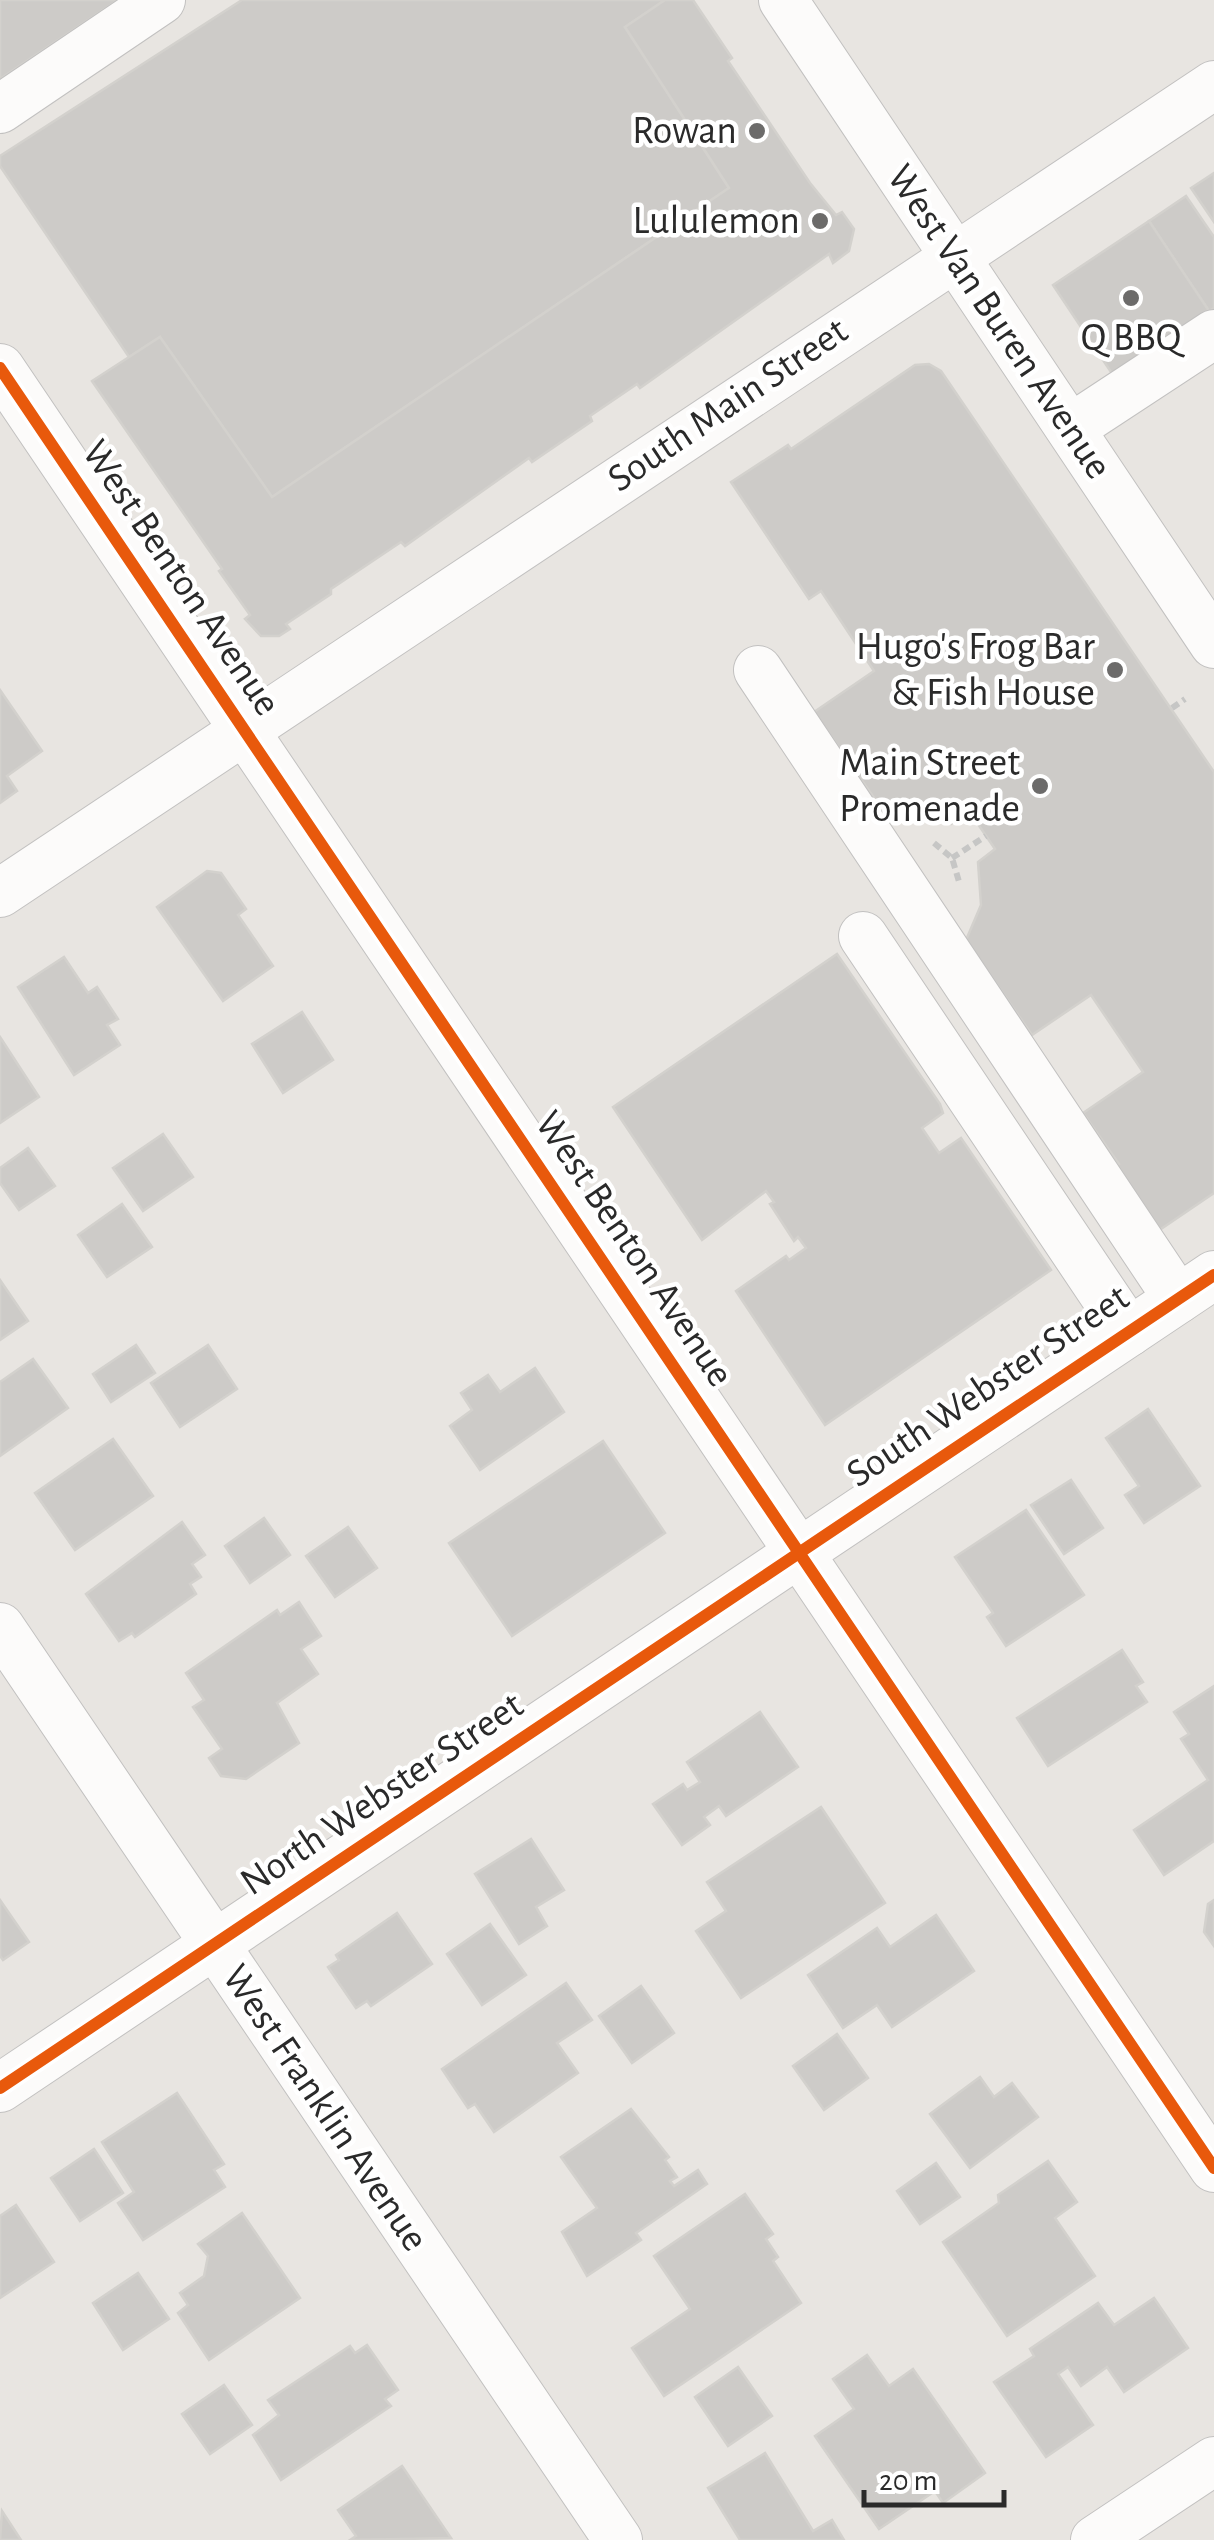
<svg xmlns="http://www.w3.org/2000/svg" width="1214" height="2540" font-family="'Alegreya Sans',sans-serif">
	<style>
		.building { fill: #cdcbc8; stroke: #d3d1cd; stroke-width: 2.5 }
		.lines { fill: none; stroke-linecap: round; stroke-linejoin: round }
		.minor-casing { stroke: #c2c1c0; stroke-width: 50 }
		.path { stroke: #c6c6c5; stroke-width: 6; stroke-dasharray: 8 5; stroke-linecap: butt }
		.minor { stroke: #fcfbfa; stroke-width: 48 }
		.cycleway-casing { stroke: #fff; stroke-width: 19 }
		.cycleway { stroke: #e8590c; stroke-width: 12 }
		.poi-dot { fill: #6c6b6a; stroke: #fff; stroke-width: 4 }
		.labels { text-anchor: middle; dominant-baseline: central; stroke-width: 9; stroke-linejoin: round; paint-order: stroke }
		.poi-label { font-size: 40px; fill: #2a2a2a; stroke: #fff; text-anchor: end }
		.street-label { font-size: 40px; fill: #2a2a2a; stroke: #fff }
	</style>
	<rect width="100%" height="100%" fill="#e8e5e1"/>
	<!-- building -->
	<g class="building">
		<path d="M0 0H118L0 79Z"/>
		<path d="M242 0H665L625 27 729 188 272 497 160 337 129 357 0 166V156Z"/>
		<path d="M665 0H693L732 58 728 61 810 183 836 215 842 212 854 229 849 251 833 263 829 254 640 388 637 384 590 416 592 421 532 462 529 458 405 546 401 542 331 589V594L286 624 290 629 279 636H261L245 619 250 615 219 571 222 569 92 381 160 337 272 497 729 188 625 27Z"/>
		<path d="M1214 173V222L1191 188Z"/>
		<path d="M1186 196 1214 237V308L1209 311 1149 221Z"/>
		<path d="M1149 221 1209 311 1113 375 1053 285Z"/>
		<path d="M929 364 941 371 1214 772V1193L1158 1231 1114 1168 1119 1164 1083 1113 1143 1072 1091 995 1032 1035 966 940 981 905 978 862 995 849 969 811 951 824 917 805 877 802 814 712 874 671 821 591 809 599 731 482 788 445 791 449 915 365Z"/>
		<path d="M0 690 42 751 7 776 17 791 0 803Z"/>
		<path d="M207 871 221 873 246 909 238 915 273 966 223 1001 157 907Z"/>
		<path d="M837 954 940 1104 943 1113 922 1128 939 1153 961 1138 1051 1270 825 1425 736 1291 786 1256 789 1260 806 1248 798 1237 794 1241 770 1204 774 1202 766 1191 702 1240 613 1107Z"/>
		<path d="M64 957 88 993 97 987 118 1019 107 1025 120 1045 74 1075 18 987Z"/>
		<path d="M302 1012 333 1060 283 1093 252 1044Z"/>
		<path d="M0 1037 39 1097 0 1123Z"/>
		<path d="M163 1134 193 1177 143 1211 113 1168Z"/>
		<path d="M28 1148 55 1186 19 1210 0 1183V1168Z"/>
		<path d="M122 1204 152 1247 107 1277 78 1235Z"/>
		<path d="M0 1280 28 1321 0 1340Z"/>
		<path d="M136 1345 155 1373 111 1402 93 1374Z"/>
		<path d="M208 1345 237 1389 180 1427 151 1383Z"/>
		<path d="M33 1359 68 1408 0 1456V1382Z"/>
		<path d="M535 1368 564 1412 480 1470 450 1426 472 1410 461 1393 488 1375 500 1392Z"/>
		<path d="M1148 1409 1200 1486 1144 1523 1125 1495 1139 1486 1106 1438Z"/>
		<path d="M113 1439 153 1496 75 1550 35 1493Z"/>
		<path d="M603 1441 665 1533 512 1636 449 1543Z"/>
		<path d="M1071 1480 1103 1528 1064 1554 1031 1505Z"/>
		<path d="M1026 1510 1084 1595 1006 1646 987 1617 993 1613 955 1557Z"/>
		<path d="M264 1518 290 1555 250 1583 225 1546Z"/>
		<path d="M182 1522 205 1555 192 1564 201 1577 190 1584 196 1594 135 1637 132 1633 119 1641 86 1594Z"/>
		<path d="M348 1527 377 1568 335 1597 306 1556Z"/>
		<path d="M299 1602 321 1636 301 1649 318 1674 277 1703 299 1743 246 1779 221 1776 209 1758 222 1749 193 1707 204 1700 186 1673 277 1610 280 1615Z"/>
		<path d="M1122 1650 1143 1682 1136 1686 1147 1702 1048 1766 1017 1718Z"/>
		<path d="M1214 1686V1841L1164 1875 1134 1830 1208 1780 1181 1739 1189 1734 1174 1712Z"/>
		<path d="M760 1712 798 1767 726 1816 719 1806 704 1817 710 1825 682 1845 653 1804 683 1784 687 1790 700 1782 687 1762Z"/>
		<path d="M821 1807 885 1903 741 1998 696 1931 726 1911 707 1882Z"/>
		<path d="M531 1839 564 1890 536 1907 547 1926 519 1944 475 1874Z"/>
		<path d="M0 1900 29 1942 3 1960 0 1956Z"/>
		<path d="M1214 1900V1946L1204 1932 1208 1904Z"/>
		<path d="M397 1913 432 1964 371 2006 367 2001 356 2008 328 1967 339 1960 336 1955Z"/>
		<path d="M936 1915 974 1971 892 2027 877 2005 843 2028 808 1975 877 1928 890 1947Z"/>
		<path d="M490 1924 526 1975 482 2005 447 1954Z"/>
		<path d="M566 1983 592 2020 557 2043 578 2073 494 2132 475 2104 468 2108 442 2069Z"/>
		<path d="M641 1986 674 2033 632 2063 599 2016Z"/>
		<path d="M837 2034 868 2078 824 2110 793 2066Z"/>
		<path d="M980 2077 994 2097 1012 2083 1038 2117 970 2168 930 2114Z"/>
		<path d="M177 2093 224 2164 214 2170 225 2187 143 2240 118 2203 134 2192 102 2142Z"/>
		<path d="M631 2109 669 2157 665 2160 677 2177 670 2181 674 2186 698 2170 707 2184 636 2233 641 2240 587 2276 562 2232 597 2208 561 2157Z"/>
		<path d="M94 2149 123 2193 80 2221 51 2178Z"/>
		<path d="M1048 2161 1077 2202 1055 2218 1095 2276 1007 2336 943 2242 999 2203 998 2195Z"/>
		<path d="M936 2163 960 2197 920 2224 897 2191Z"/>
		<path d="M745 2194 773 2234 766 2239 778 2257 773 2261 801 2303 664 2396 632 2348 690 2309 654 2256Z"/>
		<path d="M16 2205 54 2262 0 2298V2216Z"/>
		<path d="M242 2213 300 2298 209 2360 178 2313 188 2305 180 2293 204 2276 208 2256 198 2244Z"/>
		<path d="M138 2273 169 2319 123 2350 93 2303Z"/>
		<path d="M1154 2298 1188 2348 1124 2392 1107 2367 1081 2386 1068 2367 1058 2374 1093 2425 1046 2457 994 2382 1034 2356 1030 2349 1098 2303 1114 2325Z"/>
		<path d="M367 2345 398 2390 385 2399 391 2406 281 2480 253 2435 279 2415 268 2400 350 2346 355 2353Z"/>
		<path d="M867 2355 889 2386 913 2369 985 2473 943 2503 935 2491 879 2529 815 2436 854 2409 833 2379Z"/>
		<path d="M738 2367 772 2416 728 2446 695 2397Z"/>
		<path d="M224 2385 252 2425 210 2454 182 2414Z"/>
		<path d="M765 2453 813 2531 832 2520 844 2540H740L708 2488Z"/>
		<path d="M402 2466 451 2538 350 2540 356 2536 338 2510Z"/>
		<path d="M2 2511 21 2540H0Z"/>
	</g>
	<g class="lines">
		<!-- minor casing -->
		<g class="minor-casing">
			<g id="minor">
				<path d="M783 0 1214 644"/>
				<path d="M0 109 161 0"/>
				<path d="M0 368 1214 2168"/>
				<path d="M1071 428 1214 334"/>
				<path d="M758 670 1178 1299"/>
				<path d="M0 893 1214 85"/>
				<path d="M863 936 1129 1332"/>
				<path d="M0 1627 618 2540"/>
				<path d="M0 2088 1214 1275"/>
				<path d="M1095 2540 1214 2461"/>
			</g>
		</g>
		<!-- path -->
		<g class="path">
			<path d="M1172 708 1185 699"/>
			<path d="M934 843 952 858 960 885"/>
			<path d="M952 858 986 836"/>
		</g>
		<!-- minor -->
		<use href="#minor" class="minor"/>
		<!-- cycleway casing -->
		<g class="cycleway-casing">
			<g id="cycleway">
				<path d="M0 368 1214 2168"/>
				<path d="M0 2088 1214 1275"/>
			</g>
		</g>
		<!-- cycleway -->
		<use href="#cycleway" class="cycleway"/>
	</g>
	<!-- markers -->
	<g class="poi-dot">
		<circle cx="757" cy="131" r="10"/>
		<circle cx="820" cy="221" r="10"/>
		<circle cx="1131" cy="298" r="10"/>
		<circle cx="1115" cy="670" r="10"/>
		<circle cx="1040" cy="786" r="10"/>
	</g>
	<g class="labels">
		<!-- poi labels -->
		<g class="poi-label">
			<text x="737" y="131">Rowan</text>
			<text x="800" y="221">Lululemon</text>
			<text x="1131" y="338" text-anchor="middle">Q BBQ</text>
			<text x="1095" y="647">Hugo's Frog Bar<tspan x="1095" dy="46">&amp; Fish House</tspan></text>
			<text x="1020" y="763">Main Street<tspan x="1020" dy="46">Promenade</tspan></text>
		</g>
		<!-- street labels -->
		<g class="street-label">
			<text transform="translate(999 322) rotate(56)">West Van Buren Avenue</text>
			<text transform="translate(728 405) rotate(-34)">South Main Street</text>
			<text transform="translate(181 578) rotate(56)">West Benton Avenue</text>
			<text transform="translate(634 1249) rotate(56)">West Benton Avenue</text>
			<text transform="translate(988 1386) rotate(-34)">South Webster Street</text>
			<text transform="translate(382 1794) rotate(-34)">North Webster Street</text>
			<text transform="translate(325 2108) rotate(56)">West Franklin Avenue</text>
		</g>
	</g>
	<!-- scale -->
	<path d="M864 2490v15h140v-15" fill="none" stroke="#2a2a2a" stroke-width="5"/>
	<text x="879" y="2490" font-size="30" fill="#2a2a2a" stroke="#ffffff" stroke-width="8" paint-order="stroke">20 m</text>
</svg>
